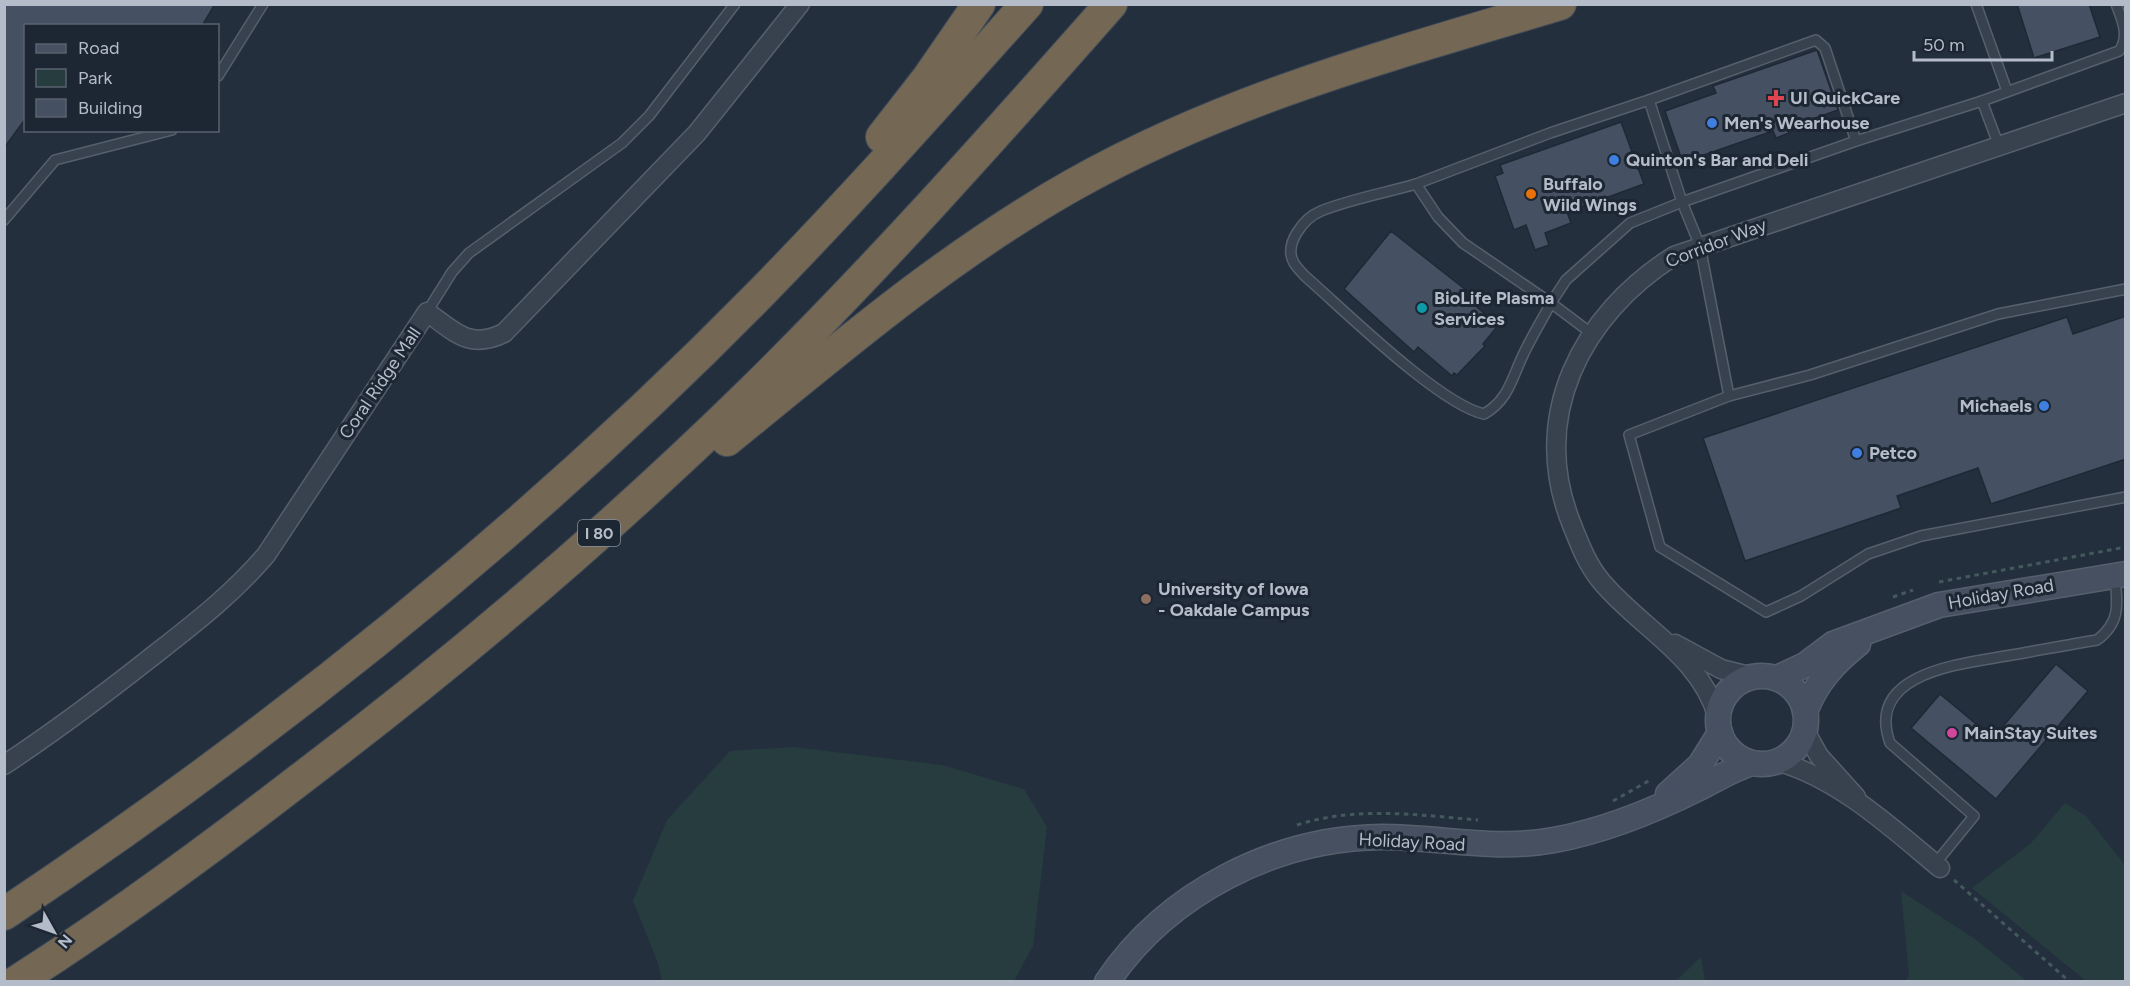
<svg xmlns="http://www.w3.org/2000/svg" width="2130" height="986" font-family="Figtree,sans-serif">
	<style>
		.green { fill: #263c3f }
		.building { fill: #455162; stroke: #1f2835; stroke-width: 1.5 }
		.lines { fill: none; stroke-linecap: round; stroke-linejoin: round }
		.lane-casing { stroke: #565f6c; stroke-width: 12 }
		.street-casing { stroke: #565f6c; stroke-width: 21 }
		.secondary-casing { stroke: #565f6c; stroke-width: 27 }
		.highway-casing { stroke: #434c59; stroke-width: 34 }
		.path { stroke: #44595c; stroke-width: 3; stroke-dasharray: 4.5 4.5; stroke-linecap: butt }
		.lane { stroke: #38414e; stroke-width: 9 }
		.street { stroke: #38414e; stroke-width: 18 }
		.secondary { stroke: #465061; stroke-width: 24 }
		.highway { stroke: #746855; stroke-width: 32 }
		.health-dot { fill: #e0444e; stroke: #1d2633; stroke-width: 2 }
		.shop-dot { fill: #3f7fe0; stroke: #1d2633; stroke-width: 2 }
		.food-dot { fill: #e8710a; stroke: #1d2633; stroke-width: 2 }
		.culture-dot { fill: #0f9aa8; stroke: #1d2633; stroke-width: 2 }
		.education-dot { fill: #8d6e63; stroke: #1d2633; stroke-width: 2 }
		.hotel-dot { fill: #d1479c; stroke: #1d2633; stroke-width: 2 }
		.labels { text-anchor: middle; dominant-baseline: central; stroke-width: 6; stroke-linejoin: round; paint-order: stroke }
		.shield { fill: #1d2633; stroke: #878f9c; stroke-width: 1.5 }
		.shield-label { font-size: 16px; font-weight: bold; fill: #b4bcc9 }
		.poi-label { font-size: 18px; font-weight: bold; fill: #b4bcc9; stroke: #1d2633; text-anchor: start }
		.street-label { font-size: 18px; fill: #b4bcc9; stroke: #1d2633 }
	</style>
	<rect width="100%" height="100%" fill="#242f3e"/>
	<!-- green -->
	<g class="green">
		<path d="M793 747 942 765 1024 789 1047 827 1033 946 1014 981H662L658 963 633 901 667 820 730 751Z"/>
		<path d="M2065 803 2086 816 2125 865V981H2086L1972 888 2030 844Z"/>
		<path d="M1901 891 1975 939 2027 981H1905L1909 976Z"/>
		<path d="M1701 957 1705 981H1676Z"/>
	</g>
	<!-- building -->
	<g class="building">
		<path d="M4 4H215L202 26H26V118L4 148Z"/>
		<path d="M2017 4H2089L2100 37 2034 58Z"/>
		<path d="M1817 50 1838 110 1787 128 1789 133 1776 138 1773 131 1698 157 1699 161 1684 166 1665 111 1716 93 1713 86Z"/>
		<path d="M1621 122 1644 184 1567 212 1571 223 1545 233 1549 245 1535 250 1526 225 1514 230 1495 176 1503 173 1500 165Z"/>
		<path d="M1391 231 1466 290 1462 295 1496 323 1494 326 1496 328 1483 344 1485 346 1457 375 1454 373 1452 376 1418 347 1414 352 1344 289Z"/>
		<path d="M2126 316V459L1991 504 1978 468 1897 496 1901 508 1745 561 1703 438 2067 317 2073 334Z"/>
		<path d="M2056 664 2088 691 1996 799 1911 728 1940 694 1993 738Z"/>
	</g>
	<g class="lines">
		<!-- lane casing -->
		<g class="lane-casing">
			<g id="lane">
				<path d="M1976 4 2007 91"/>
				<path d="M218 76 263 4"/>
				<path d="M1649 100 1816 40 1825 48 1856 141"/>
				<path d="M1982 101 2119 51C2130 36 2122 20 2116 4"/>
				<path d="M1999 146 1982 101 1856 141 1682 202 1700 246 1729 396 1810 375 1998 314 2126 289"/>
				<path d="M1416 184 1438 217 1463 243 1551 303C1542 320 1532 336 1524 353 1512 377 1509 400 1484 414 1439 404 1345 311 1306 277 1302 273 1297 268 1294 263 1283 244 1304 218 1321 211 1351 199 1385 193 1416 184Z"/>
				<path d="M1416 184 1550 133 1649 100 1682 202 1630 223 1566 280 1551 303 1591 333"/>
				<path d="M4 220 55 160 172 130"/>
				<path d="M427 312 452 272 469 253 622 143 649 116 735 4"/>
				<path d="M1729 396 1629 435 1660 547 1766 612 1801 596 1868 554 1921 536 2126 497"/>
				<path d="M1935 864 1974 816 1890 743C1865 673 1960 664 2006 656 2036 651 2066 645 2097 640 2120 623 2118 605 2115 578"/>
			</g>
		</g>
		<!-- street casing -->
		<g class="street-casing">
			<g id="street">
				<path d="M1675 644 1721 669 1753 677"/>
				<path d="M1718 718C1700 655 1640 628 1601 581 1587 564 1580 545 1572 525 1528 417 1581 315 1674 256L2126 103"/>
				<path d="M1804 729 1819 756 1856 797"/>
				<path d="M1776 761C1837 777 1892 828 1940 868"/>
				<path d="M4 765C54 732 102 696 149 659 191 626 231 596 266 555L427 312C455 332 469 350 504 333L697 133 800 4"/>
			</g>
		</g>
		<!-- secondary casing -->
		<g class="secondary-casing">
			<g id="secondary">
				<circle cx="1762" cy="720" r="44"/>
				<path d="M1777 678 1805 665 1833 644 1939 605 2126 574"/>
				<path d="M1805 712C1816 683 1833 664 1858 644"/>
				<path d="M1668 794 1700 765 1720 733"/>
				<path d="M1107 982C1167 893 1275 838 1382 837 1440 837 1496 851 1554 840 1604 831 1653 811 1699 788 1717 779 1733 769 1752 763"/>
			</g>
		</g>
		<!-- highway casing -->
		<g class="highway-casing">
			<g id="highway">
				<path d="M882 137 928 78 979 4"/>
				<path d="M727 440C838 350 947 256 1073 185 1225 99 1393 54 1560 4"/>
				<path d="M4 914C275 733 532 526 760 294 852 200 939 102 1027 4"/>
				<path d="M16 982C114 920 207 851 299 780 456 661 607 533 748 395 875 270 993 138 1111 4"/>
			</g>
		</g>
		<!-- path -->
		<g class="path">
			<path d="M1939 582 2126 547"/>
			<path d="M1893 597 1913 590"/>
			<path d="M1613 801 1652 779"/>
			<path d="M1297 825C1355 806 1418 815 1478 820"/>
			<path d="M1954 880 2070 982"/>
		</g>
		<!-- lane -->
		<use href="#lane" class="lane"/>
		<!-- street -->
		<use href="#street" class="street"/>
		<!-- secondary -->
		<use href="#secondary" class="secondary"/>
		<!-- highway -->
		<use href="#highway" class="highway"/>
	</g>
	<!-- markers -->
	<path class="health-dot" d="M1773 89h6v6h6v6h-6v6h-6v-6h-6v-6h6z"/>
	<g class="shop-dot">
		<circle cx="1712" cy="123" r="6"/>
		<circle cx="1614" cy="160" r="6"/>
		<circle cx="2044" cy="406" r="6"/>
		<circle cx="1857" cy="453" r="6"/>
	</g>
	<circle class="food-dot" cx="1531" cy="194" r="6"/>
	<circle class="culture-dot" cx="1422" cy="308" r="6"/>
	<circle class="education-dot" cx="1146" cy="599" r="6"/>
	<circle class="hotel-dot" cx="1952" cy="733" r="6"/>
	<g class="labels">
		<!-- shield labels -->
		<rect class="shield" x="578" y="520" width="42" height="26" rx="4.5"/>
		<g class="shield-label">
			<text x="599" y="533">I 80</text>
		</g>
		<!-- poi labels -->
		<g class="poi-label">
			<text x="1790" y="98">UI QuickCare</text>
			<text x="1724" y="123">Men's Wearhouse</text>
			<text x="1626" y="160">Quinton's Bar and Deli</text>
			<text x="1543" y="184">Buffalo<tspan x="1543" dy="21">Wild Wings</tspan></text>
			<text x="1434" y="298">BioLife Plasma<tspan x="1434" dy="21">Services</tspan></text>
			<text x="2032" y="406" text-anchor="end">Michaels</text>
			<text x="1869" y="453">Petco</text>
			<text x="1158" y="589">University of Iowa<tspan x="1158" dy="21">- Oakdale Campus</tspan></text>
			<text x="1964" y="733">MainStay Suites</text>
		</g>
		<!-- street labels -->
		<g class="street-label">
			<text transform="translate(1716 243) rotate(-21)">Corridor Way</text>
			<text transform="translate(380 383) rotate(-56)">Coral Ridge Mall</text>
			<text transform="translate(2001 594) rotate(-10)">Holiday Road</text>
			<text transform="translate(1412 842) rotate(3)">Holiday Road</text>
		</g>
	</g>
	<!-- border -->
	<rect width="2130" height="986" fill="none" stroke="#b4bcc9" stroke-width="12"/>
	<!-- legend -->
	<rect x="24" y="24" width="195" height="108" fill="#1d2633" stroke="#59626f" stroke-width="1.5"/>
	<rect x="36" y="44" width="30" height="9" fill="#465061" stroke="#59626f" stroke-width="1.5"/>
	<text x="78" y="54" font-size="18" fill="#b4bcc9">Road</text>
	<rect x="36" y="69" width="30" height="18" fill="#263c3f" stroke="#59626f" stroke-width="1.5"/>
	<text x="78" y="84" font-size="18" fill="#b4bcc9">Park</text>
	<rect x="36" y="99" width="30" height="18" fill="#455162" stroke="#59626f" stroke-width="1.5"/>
	<text x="78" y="114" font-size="18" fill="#b4bcc9">Building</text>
	<!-- north arrow -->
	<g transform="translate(54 932) rotate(130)" stroke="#1d2633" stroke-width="4.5" paint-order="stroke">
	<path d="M0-4.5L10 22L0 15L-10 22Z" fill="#b4bcc9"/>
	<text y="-9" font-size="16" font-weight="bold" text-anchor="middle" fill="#b4bcc9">N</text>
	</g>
	<!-- scale -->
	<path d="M1914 51v9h138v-9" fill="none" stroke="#b4bcc9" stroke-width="3"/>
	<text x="1923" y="51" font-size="18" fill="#b4bcc9" stroke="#1d2633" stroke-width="4.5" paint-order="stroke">50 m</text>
</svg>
